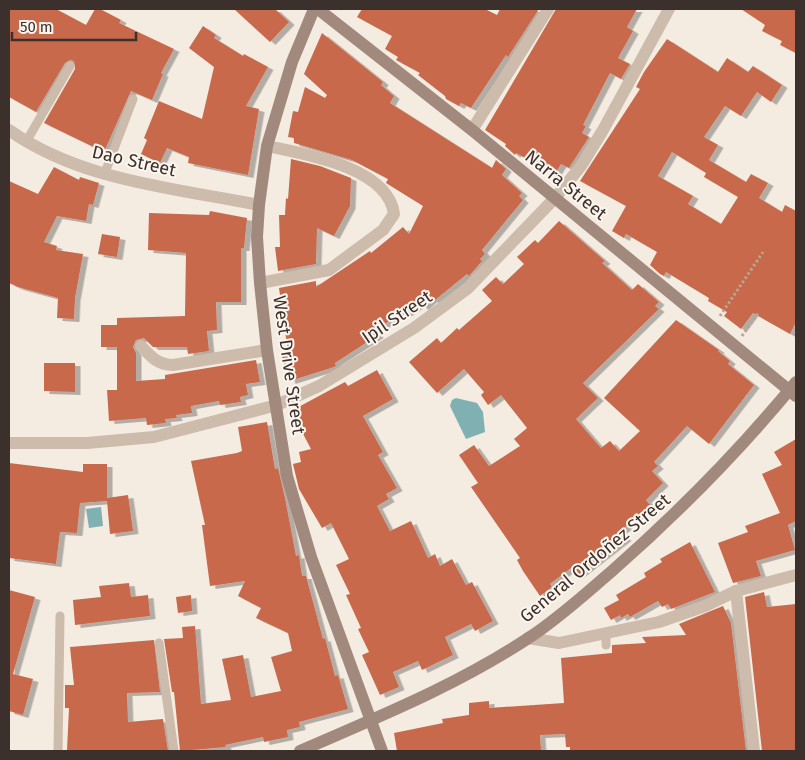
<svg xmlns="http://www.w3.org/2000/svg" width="805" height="760" font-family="'Fira Sans',sans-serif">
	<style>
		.water { fill: #7fb0b2 }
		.building { fill: #c8694b; fill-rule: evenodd; filter: url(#shadow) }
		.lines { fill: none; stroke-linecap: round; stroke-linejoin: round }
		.path { stroke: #b9a596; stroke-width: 3; stroke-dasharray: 2.5 2.5; stroke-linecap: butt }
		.lane { stroke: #cdbbac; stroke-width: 9 }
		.street { stroke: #cdbbac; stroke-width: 12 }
		.secondary { stroke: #a18a7d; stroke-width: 12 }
		.labels { text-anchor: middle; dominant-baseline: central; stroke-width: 4; stroke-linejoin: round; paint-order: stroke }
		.street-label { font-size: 18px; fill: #3b302b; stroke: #fbf5ee }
	</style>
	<defs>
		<filter id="shadow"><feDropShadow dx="5.5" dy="3" stdDeviation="0" flood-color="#0004"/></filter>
	</defs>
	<rect width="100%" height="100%" fill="#f4ebe1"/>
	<!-- water -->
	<g class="water">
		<path d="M456 398 477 403 483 412 485 432 466 439 450 406 452 400Z"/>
		<path d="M101 507 103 526 89 528 86 509Z"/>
	</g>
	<!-- building -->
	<g class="building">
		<path d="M9 9H56L86 25 95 9H100L121 20 119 23 174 49 161 73 163 74 152 100 131 91 104 152 44 123 75 69 74 61 70 60 65 63 36 112 9 97Z"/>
		<path d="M234 9H275L289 22 270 42Z"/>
		<path d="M362 9H485L497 15 500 9H539L508 57 506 55 471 108 461 103 459 106 446 99 445 96 418 75 420 73 396 60 398 57 385 49 392 36 357 17Z"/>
		<path d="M556 9H637L627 27 633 31 618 58 630 64 621 79 610 73 583 125 586 126 582 133 589 137 569 168 561 164 555 174 516 153 515 155 505 146 506 144 485 130Z"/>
		<path d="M741 9H796V53L780 45 782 41 762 31 765 25Z"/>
		<path d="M203 26 216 35 214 38 243 56 244 54 268 67 246 106 259 109 248 175 188 163 189 157 167 148 160 163 141 154 147 140 144 138 159 101 202 119 214 67 189 48Z"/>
		<path d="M322 33 383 82 381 85 394 96 390 103 492 168 496 160 506 169 502 175 522 193 519 196 523 200 482 250 485 254 480 259 482 261 469 276 467 274 434 301 432 299 423 307 420 304 405 314 403 311 375 331 378 335 335 363 336 366 334 367 290 381 281 354 288 352 279 288 316 281V287L370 251 371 253 403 227 409 234 423 206 386 183 388 179 352 160 294 143V138L288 137 293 111 298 112 305 87 325 98 327 95 304 74Z"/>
		<path d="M667 39 718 72 727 58 748 72 753 66 782 85 771 102 757 92 741 116 725 106 704 137 718 145 709 160 746 182 751 174 768 183 759 198 782 212 785 205 796 211V322L790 334 753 313 741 329 724 316 727 312 708 301 709 298 666 272 664 276 660 274 650 265 657 252 626 234 624 238 612 231 626 206 580 181 640 89 636 87 644 72ZM672 152 706 173 704 177 738 197 721 224 688 204 693 196 658 176Z"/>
		<path d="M291 159 320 166 351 178 350 206 334 236 317 228 316 264 278 271 275 247H280L279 215H285L286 198 288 199Z"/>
		<path d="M54 167 79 180 80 177 99 183 93 205 89 204 86 221 57 216 44 242 57 246 56 250 83 254 75 298 74 319 57 318 58 298 18 287 9 283V181L38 194Z"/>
		<path d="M210 211 247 218 244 248H241V302H216L217 330 207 331 209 351 188 354 187 347H153L144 338 136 340 133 347 136 353V381L165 379V375L256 360 260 382 246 384 248 395 240 397 241 402 220 405 219 401 191 406 192 413 176 415 177 418 165 419 166 423 147 425 146 418 109 421 107 390H117V347H101V325H117V318L185 316 186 253 148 250 149 213 209 215Z"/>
		<path d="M559 221 605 261 602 263 632 290 638 284 659 302 655 306 659 309 583 383 598 398 576 419 601 448 610 441 619 451 640 431 604 398 676 320 719 350 718 351 730 361 728 364 754 385 709 444 687 426 654 462 658 466 652 471 663 483 646 500 650 505 620 532 626 538 577 576 571 568 550 584 552 587 540 596 523 571 517 560 520 558 471 487 478 483 459 455 474 445 489 466 520 446 514 439 527 428 501 395 488 405 481 395 484 392 464 369 437 393 409 362 437 338 441 343 457 328 459 330 492 301 482 290 496 277 503 284 524 264 517 257 535 240 538 243Z"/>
		<path d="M102 234 120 237 117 257 98 254Z"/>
		<path d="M44 363H75V392L44 391Z"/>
		<path d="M377 370 393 399 363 416 383 452 378 455 397 488 386 494 389 499 377 506 390 531 411 521 428 558 435 554 440 566 452 559 466 585 472 582 493 621 475 631 471 624 445 637 453 655 422 670 418 661 393 672 399 687 380 695 362 655 369 652 358 629 361 628 346 595 350 594 336 565 349 559 331 523 322 528 299 489 293 464 301 462 299 452 311 449 291 411 345 382 348 386Z"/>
		<path d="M267 422 275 469 278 468 285 498 296 556 299 555 302 576H306L323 639 325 638 335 676 338 675 348 709 299 722 300 727 287 730 288 737 264 742 263 737 225 745 226 747 180 751 174 692H172L164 639 183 638 182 627 195 626 201 704 231 700 222 659 243 655 251 697 281 691 271 657 292 651 288 633 256 618 261 608 238 596 245 581 210 586 202 525H205L191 461 237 453 242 451 238 427Z"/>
		<path d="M796 439V521L788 525 795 550 756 561 761 576 733 583 718 543 748 532 745 526 780 513 762 474 782 465 774 452Z"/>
		<path d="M9 463 83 472V464H107V498L128 495 133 531 110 534 107 501 80 503 77 533 60 532 56 564 9 558Z"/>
		<path d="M690 542 715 592 671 609 668 604 662 607 658 601 630 617 628 614 621 618 620 615 611 620 604 608 619 600 616 595 646 577 644 573 662 562 660 559Z"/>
		<path d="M129 583 131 597 148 595 150 616 75 625 73 600 101 597 99 586Z"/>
		<path d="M9 590 35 597 13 674 33 679 23 715 9 711Z"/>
		<path d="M764 592 767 607 796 604V751H762L745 597Z"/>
		<path d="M191 595 192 611 178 613 176 597Z"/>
		<path d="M723 606 731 623 746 751H570V747H566L565 734 540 735 541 751H397L394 733 443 723 442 719 469 715V703L489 701V708L564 703 561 658 612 653V645L646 643 642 637 686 635 679 624Z"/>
		<path d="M154 640 160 692 127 693 128 722 163 719 168 751 67 750 69 708H65V685H74L70 647Z"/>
	</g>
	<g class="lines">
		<!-- path -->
		<g class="path">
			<path d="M720 316 763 252"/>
			<path d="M742 336 759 312"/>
		</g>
		<!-- lane -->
		<g class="lane">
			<path d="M26 142 70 66"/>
			<path d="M104 175 133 99"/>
			<path d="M159 643 174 751"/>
			<path d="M606 645V633"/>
			<path d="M58 751 60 616"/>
		</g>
		<!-- street -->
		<g class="street">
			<path d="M9 130C81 181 174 188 259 205"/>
			<path d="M472 130 548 9"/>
			<path d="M260 283 329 270 383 230 394 214C388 167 304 154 267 146"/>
			<path d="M141 346C151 357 158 365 173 365L267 350"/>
			<path d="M9 443H87L154 437 277 405 319 386 414 328 467 289 555 198 581 166 603 130 669 9"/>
			<path d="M736 591 754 751"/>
			<path d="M528 638 559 643 659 622 705 606 736 591 796 575"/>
		</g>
		<!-- secondary -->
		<g class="secondary">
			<path d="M314 9 292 62 267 146 259 205 257 237 260 283 267 350 287 476 311 557 382 751"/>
			<path d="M318 9 472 130 796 396"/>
			<path d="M300 751C378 717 458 685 530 637 559 618 585 594 612 571 678 513 740 450 796 382"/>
		</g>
	</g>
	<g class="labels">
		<!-- street labels -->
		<g class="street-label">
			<text transform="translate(134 161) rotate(13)">Dao Street</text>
			<text transform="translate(566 185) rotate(39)">Narra Street</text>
			<text transform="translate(397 317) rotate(-34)">Ipil Street</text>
			<text transform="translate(289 365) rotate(82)">West Drive Street</text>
			<text transform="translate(595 558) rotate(-40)">General Ordoñez Street</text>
		</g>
	</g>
	<!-- border -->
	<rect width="805" height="760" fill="none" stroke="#3b302b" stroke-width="20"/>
	<!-- scale -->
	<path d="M12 32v8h124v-8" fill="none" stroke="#3b302b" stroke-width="2.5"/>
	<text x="20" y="32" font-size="15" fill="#3b302b" stroke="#fbf5ee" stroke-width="4" paint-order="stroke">50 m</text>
</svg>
